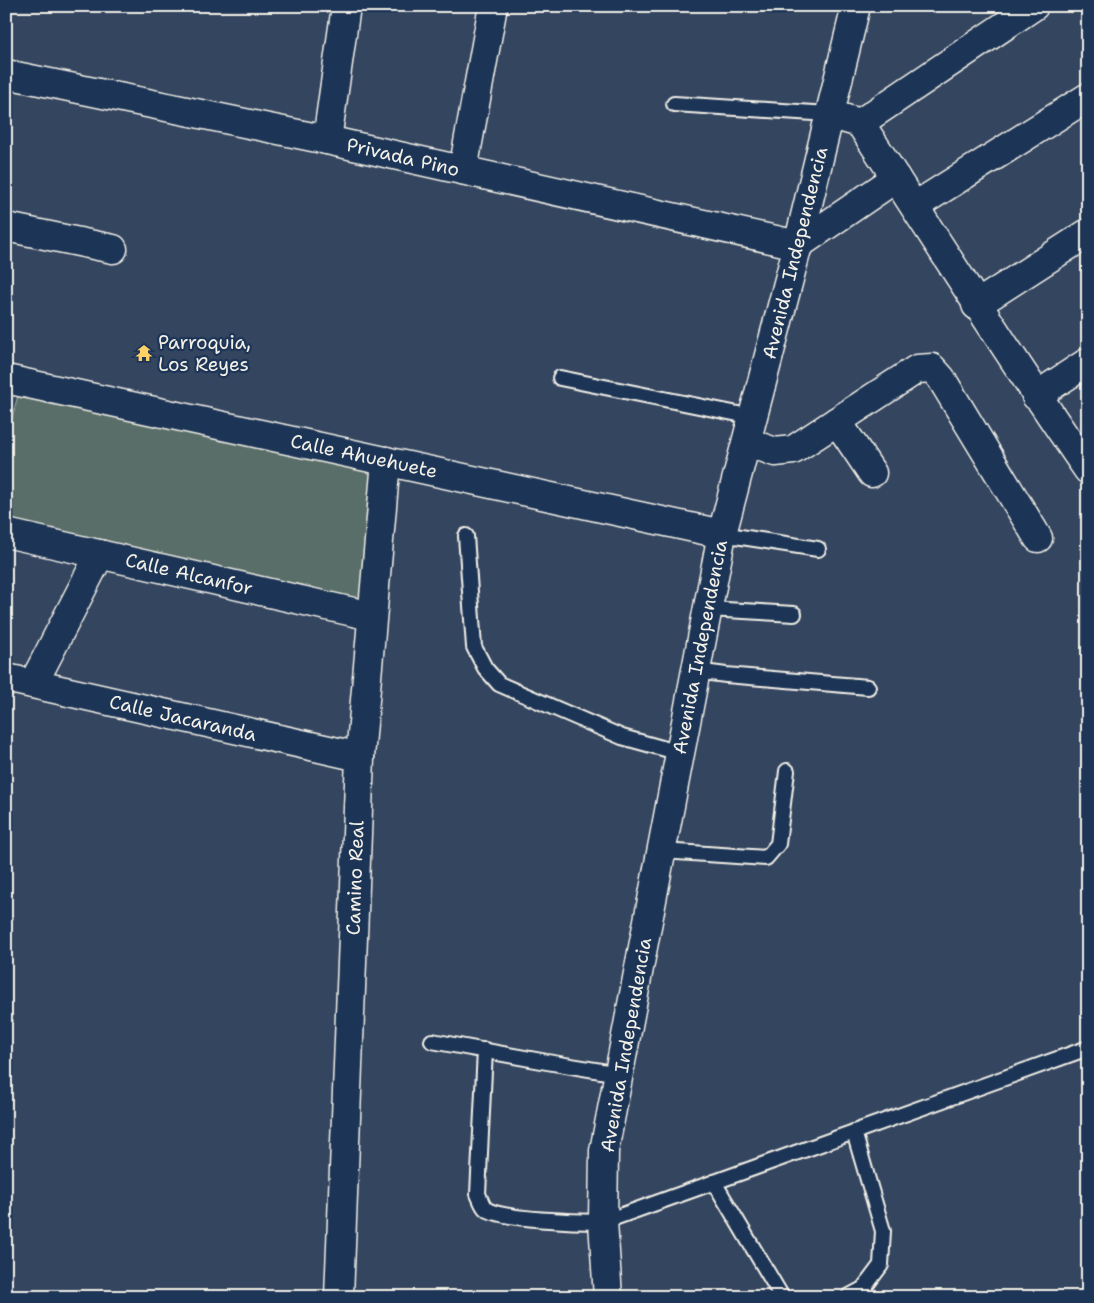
<svg xmlns="http://www.w3.org/2000/svg" width="1094" height="1303" font-family="'Shantell Sans',sans-serif">
	<style>
		.green { fill: #5a6e69; stroke: #a7b0a8 }
		.lines { fill: none; stroke-linecap: round; stroke-linejoin: round }
		.lane-casing { stroke: #f4f1e8; stroke-width: 18 }
		.street-casing { stroke: #f4f1e8; stroke-width: 31 }
		.secondary-casing { stroke: #f4f1e8; stroke-width: 31 }
		.lane { stroke: #1d3557; stroke-width: 14 }
		.street { stroke: #1d3557; stroke-width: 28 }
		.secondary { stroke: #1d3557; stroke-width: 28 }
		.labels { text-anchor: middle; dominant-baseline: central; stroke-width: 4.5; stroke-linejoin: round; paint-order: stroke }
		.street-label { font-size: 19px; fill: #f4f1e8; stroke: #1d3557 }
		.poi-label { font-size: 19px; fill: #f4f1e8; stroke: #1d3557; text-anchor: start }
	</style>
	<rect width="100%" height="100%" fill="#344560"/>
	<filter id="ink" filterUnits="userSpaceOnUse"><feTurbulence type="fractalNoise" baseFrequency=".02" numOctaves="2"/><feDisplacementMap in="SourceGraphic" scale="10" xChannelSelector="R" yChannelSelector="G"/><feConvolveMatrix kernelMatrix="1 2 1 2 8 2 1 2 1" color-interpolation-filters="sRGB"/></filter>
	<g filter="url(#ink)">
		<!-- green -->
		<path class="green" d="M18 395 372 462 365 612 6 521V441Z"/>
		<g class="lines">
			<!-- lane casing -->
			<g class="lane-casing">
				<g id="lane">
					<path d="M674 104 829 114"/>
					<path d="M560 378 753 417"/>
					<path d="M722 534 818 549"/>
					<path d="M466 536 474 647 485 668 499 684 622 737 680 753"/>
					<path d="M708 609 794 614"/>
					<path d="M696 671 726 675 868 687"/>
					<path d="M662 851 766 858 778 844 787 771"/>
					<path d="M432 1041 547 1062 619 1074"/>
					<path d="M485 1050 478 1194C480 1198 482 1205 485 1208 497 1220 583 1222 603 1222L1088 1048"/>
					<path d="M714 1182 782 1297"/>
					<path d="M848 1297 863 1289 881 1265 883 1231 854 1132"/>
				</g>
			</g>
			<!-- street casing -->
			<g class="street-casing">
				<g id="street">
					<path d="M6 74 327 140 798 245 896 178"/>
					<path d="M829 114 860 123C936 239 1009 356 1088 470"/>
					<path d="M860 123 1034 6"/>
					<path d="M327 140 346 6"/>
					<path d="M463 170 493 6"/>
					<path d="M915 206 1088 97"/>
					<path d="M6 227 113 249"/>
					<path d="M976 305 1088 233"/>
					<path d="M6 379 722 534"/>
					<path d="M1036 396 1088 362"/>
					<path d="M837 421 872 473"/>
					<path d="M747 442 775 452 793 450 917 369 932 368 941 378 1038 538"/>
					<path d="M6 533 371 616"/>
					<path d="M6 678 360 757"/>
					<path d="M33 684 100 554"/>
					<path d="M339 1297 360 757 386 461"/>
				</g>
			</g>
			<!-- secondary casing -->
			<g class="secondary-casing">
				<path id="secondary" d="M608 1297 603 1222 604 1151 722 534 798 245 856 6"/>
			</g>
			<!-- lane -->
			<use href="#lane" class="lane"/>
			<!-- street -->
			<use href="#street" class="street"/>
			<!-- secondary -->
			<use href="#secondary" class="secondary"/>
		</g>
	</g>
	<!-- icons -->
	<defs>
		<g id="temple-bare" transform="scale(1.35)"><path d="M0-6L5-2H3V0L6.5 2.5H4V6H1.5V3h-3V6H-4V2.5H-6.5L-3 0V-2H-5Z" fill="#ffd166" stroke="#1d3557" stroke-width="2.5" paint-order="stroke"/></g>
	</defs>
	<g fill-rule="evenodd">
		<use href="#temple-bare" x="144" y="353"/>
	</g>
	<g class="labels">
		<!-- street labels -->
		<g class="street-label">
			<text transform="translate(403 157) rotate(13)">Privada Pino</text>
			<text transform="translate(795 253) rotate(-76)">Avenida Independencia</text>
			<text transform="translate(364 456) rotate(12)">Calle Ahuehuete</text>
			<text transform="translate(189 574) rotate(13)">Calle Alcanfor</text>
			<text transform="translate(700 647) rotate(-79)">Avenida Independencia</text>
			<text transform="translate(183 718) rotate(13)">Calle Jacaranda</text>
			<text transform="translate(355 878) rotate(-88)">Camino Real</text>
			<text transform="translate(626 1045) rotate(-80)">Avenida Independencia</text>
		</g>
		<!-- poi labels -->
		<g class="poi-label">
			<text x="158" y="342">Parroquia,<tspan x="158" dy="22">Los Reyes</tspan></text>
		</g>
	</g>
	<!-- margin -->
	<rect width="1094" height="1303" fill="none" stroke="#1d3557" stroke-width="25"/>
	<rect x="12" y="12" width="1069" height="1278" fill="none" stroke="#f4f1e8" stroke-width="2" filter="url(#ink)"/>
</svg>
